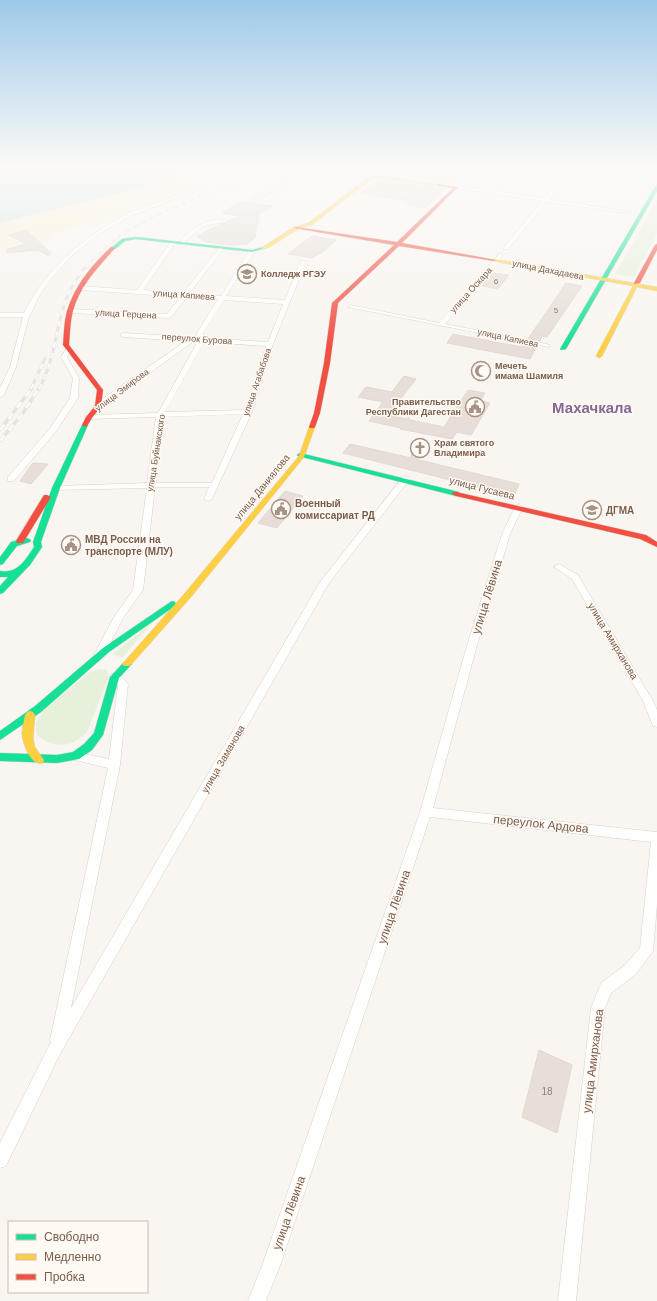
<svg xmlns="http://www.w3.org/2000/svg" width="657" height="1301" font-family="Arial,sans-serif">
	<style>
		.green { fill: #e7f0db }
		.sand { fill: #fbf2d9 }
		.water { fill: #d0e8ea }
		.building { fill: #e6ded7; stroke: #e2d8d2 }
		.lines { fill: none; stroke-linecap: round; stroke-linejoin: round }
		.street-casing { stroke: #d7d1cb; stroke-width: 1 }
		.fast-casing { stroke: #d9d2cb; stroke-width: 1 }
		.slow-casing { stroke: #d9d2cb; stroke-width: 1 }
		.jam-casing { stroke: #d9d2cb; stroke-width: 1 }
		.street { fill: #fefefd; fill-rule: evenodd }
		.fast { fill: #16e098; fill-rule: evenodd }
		.slow { fill: #ffcf43; fill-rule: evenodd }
		.jam { fill: #f24e42; fill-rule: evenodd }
		.rail-far2-casing { stroke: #e6e3e7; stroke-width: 2 }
		.rail-far1-casing { stroke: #e6e3e7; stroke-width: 3 }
		.rail-casing { stroke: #e6e3e7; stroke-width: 3.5 }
		.rail-far2 { stroke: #fffaf3; stroke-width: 1.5; stroke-dasharray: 4.5; stroke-linecap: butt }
		.rail-far1 { stroke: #fffaf3; stroke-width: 2; stroke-dasharray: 5.5; stroke-linecap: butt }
		.rail { stroke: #fffaf3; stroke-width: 2.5; stroke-dasharray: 7; stroke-linecap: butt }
		.labels { text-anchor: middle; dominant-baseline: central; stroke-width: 3; stroke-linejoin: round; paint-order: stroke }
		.number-label { font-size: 8px; fill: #977e72 }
		.far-street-label { font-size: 9px; fill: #7a5c4d; stroke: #fffaf3 }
		.far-poi-label { font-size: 9px; font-weight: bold; fill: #7a5c4d; stroke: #fffaf3; text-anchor: start }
		.street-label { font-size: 10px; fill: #7a5c4d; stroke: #fffaf3 }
		.poi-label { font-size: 10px; font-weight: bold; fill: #7a5c4d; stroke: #fffaf3; text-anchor: start }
		.near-number-label { font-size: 10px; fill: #977e72 }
		.near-street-label { font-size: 12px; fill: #7a5c4d; stroke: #fffaf3 }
		.far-town-label { font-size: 15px; font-weight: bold; fill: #846695; stroke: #fffaf3 }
	</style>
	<rect width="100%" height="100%" fill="#f9f5f0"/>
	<!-- green -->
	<g class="green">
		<path d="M320 165H470L450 184Z"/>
		<path d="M288 177 293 178 289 181 291 182 260 201 247 199 259 192 267 193 271 190 266 189Z"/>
		<path d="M657 200V234L634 277 615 274Z"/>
		<path d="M154 621 122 658 113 654Z"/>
		<path d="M100 669 106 670 109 676 87 732C72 748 54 749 37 735L36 723 43 711 90 672Z"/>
	</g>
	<!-- sand -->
	<path class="sand" d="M209 165H259L121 213 100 222 101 223 99 224 102 225 96 227 83 223 49 237 54 238 39 243 27 242 0 249V223L133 190Z"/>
	<!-- water -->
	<path class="water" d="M0 165H209L133 190 0 223Z"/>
	<!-- building -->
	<g class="building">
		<path d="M378 180 446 189 424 208 407 204 410 201 361 193Z"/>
		<path d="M241 201 272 206 259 214 255 238 247 244 230 245 205 242 197 236 221 224 229 222 230 220 240 216 222 213Z"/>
		<path d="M26 230 51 253 49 256 38 250 7 253V249L26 244 9 235Z"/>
		<path d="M312 236 336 240 324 251 312 258 288 254Z"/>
		<path d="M493 273 509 275 498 289 482 286Z"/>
		<path d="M566 283 582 286 547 337 542 336 540 341 528 339Z"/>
		<path d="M453 334 522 347 524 344 537 346 530 359 447 343Z"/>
		<path d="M404 376 416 379 388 415 407 419 408 417 410 420 444 427 468 390 485 393 480 401 490 403 471 435 457 432 452 439 400 429 401 428 369 421 383 402 358 397 366 387 392 392Z"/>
		<path d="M421 439 427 448 415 459 519 484 514 496 343 453 350 444 411 458 413 446Z"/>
		<path d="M33 463 48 464 31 484 20 481Z"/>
		<path d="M285 491 303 496 277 528 258 523Z"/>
		<path d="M539 1050 572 1065 557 1133 522 1117Z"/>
	</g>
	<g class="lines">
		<!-- street casing -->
		<g class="street-casing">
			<g id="street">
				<path d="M259 165H266L130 216 99 234 70 257 47 284 38 298 28 320 16 367 4 395 0 397V388L10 367 23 317H0V313H24C46 268 83 238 126 214Z"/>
				<path d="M476 165H481L460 186 545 198 572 165H577L549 199 643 214 641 215 547 202 508 249H504V247L542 201 454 188V186Z"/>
				<path d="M621 165 657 169V171L623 166Z"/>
				<path d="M219 219 229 221 204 226 186 240 187 245 182 244 181 239C193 228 203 221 219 219Z"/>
				<path d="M173 240 176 242 143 290 183 293 221 246 224 248 189 294 221 296 249 251 252 249 255 251 226 296 285 300 300 262 303 260 306 262 273 344 252 412 212 499 208 501 204 499 209 487H155L143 590 123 618 103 658H95L94 655 114 617 133 590 147 488 56 490 52 488 56 486 147 483 156 417 89 419 85 417 89 415 158 413 198 341H194L101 408H95V404L186 341 123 337 120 335 123 333 191 337 194 336 197 338V333L218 299 187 297 171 317 169 318 70 313 67 311 70 309 167 314 181 297 80 290 77 288 80 286 137 290 171 241ZM224 300 283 304 268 342 204 338 203 333ZM204 342 266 346 245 410 165 412ZM243 414 212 483H156L163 417Z"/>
				<path d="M500 253 503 255 498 263 445 324 547 344 549 345V347L348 307 351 305 439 323Z"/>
				<path d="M67 348 72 349 67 357 79 378 78 398 57 430 14 481H8V477L51 427 70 398 73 378 61 357Z"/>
				<path d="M403 477H409L410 479 329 583 60 1054 6 1166 0 1168V1143L51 1042 50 1040 108 768 75 760 71 759 69 756 71 753 75 752 109 759 118 685 110 677 111 674H119L128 684 120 765 71 1008 320 582Z"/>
				<path d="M519 504 523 507 510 534 476 649 433 808 657 832V905L653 951 635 975 611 993 605 1008 576 1301H558L591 1008 601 983 625 965 640 948 651 842 430 817 281 1263 266 1301H248L263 1263 420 812 466 649 502 534 515 507Z"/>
				<path d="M559 564 578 575 653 701 657 710V727L653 726 643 701 572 579 554 567Z"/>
			</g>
		</g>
		<!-- fast casing -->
		<g class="fast-casing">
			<g id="fast">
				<path d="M657 186V191L566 349 561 350 560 349 655 187Z"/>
				<path d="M136 237 252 250 263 247 265 248 252 252 136 239 125 241 115 249 111 248 122 239Z"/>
				<path d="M85 423 88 425 60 488 41 542 42 547 30 565 3 593 0 594V586L8 577H0V571C18 574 25 560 34 547L33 542 52 488 82 425Z"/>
				<path d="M300 453 459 492 460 494 456 496 298 456 297 455Z"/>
				<path d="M27 538 31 540 30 542 17 546 3 564 0 565V557L11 542Z"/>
				<path d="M172 601 175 602 176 604 175 606 109 652 41 712 0 740V731L35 706 103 648Z"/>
				<path d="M127 661 132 664 119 678 103 735 92 750 79 759 57 763 0 761V753L57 755 73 752 84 744 94 733 110 677 124 662Z"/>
			</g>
		</g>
		<!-- slow casing -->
		<g class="slow-casing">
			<g id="slow">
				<path d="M372 175 440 185 438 186 374 177 312 225 298 229 270 247 263 249 261 248 294 227 308 223Z"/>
				<path d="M494 259 634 283 637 281 639 282V284L657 287V291L637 287 602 356 599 358 596 356 633 286 492 261V260Z"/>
				<path d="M312 425 315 427 304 457 191 597 130 666H124L122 664 124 662 185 593 299 456 309 427Z"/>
				<path d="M30 711 33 712 35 715 33 739 35 747 44 760 43 763C31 767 23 744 22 734 22 728 24 721 25 715L27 712Z"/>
			</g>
		</g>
		<!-- jam casing -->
		<g class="jam-casing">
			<g id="jam">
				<path d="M437 184 458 187 402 243 496 260 494 261 399 246 338 303 330 363 320 413 315 427 314 428H310L309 427 314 413 324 363 332 303 394 245 294 228 296 227 397 242 453 188 438 186Z"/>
				<path d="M657 244V250L640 283 635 284 634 283 655 245Z"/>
				<path d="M111 247 115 248C98 268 80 285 73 311 70 322 70 334 69 345L103 390 101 406 92 418 87 426 85 427 82 425 86 417 95 406 97 390 63 345C64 334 64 322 67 311 75 285 92 265 111 247Z"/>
				<path d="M453 492H456L646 535 657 542V547L640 539 456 496 452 494Z"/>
				<path d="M44 495H47L51 497 23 543H17L16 541Z"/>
			</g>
		</g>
		<!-- street -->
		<use href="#street" class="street"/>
		<!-- fast -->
		<use href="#fast" class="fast"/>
		<!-- slow -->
		<use href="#slow" class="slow"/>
		<!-- jam -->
		<use href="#jam" class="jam"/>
		<!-- rail-far2 casing -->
		<g class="rail-far2-casing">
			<path id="rail-far2" d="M88 264C140 207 216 196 283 165"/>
		</g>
		<!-- rail-far1 casing -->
		<g class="rail-far1-casing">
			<g id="rail-far1">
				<path d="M31 389 45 358"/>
				<path d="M39 389C63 345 51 304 89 263"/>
			</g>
		</g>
		<!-- rail casing -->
		<g class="rail-casing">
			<g id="rail">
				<path d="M0 430 32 388"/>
				<path d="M0 441 23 413 39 388"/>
			</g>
		</g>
		<!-- rail-far2 -->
		<use href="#rail-far2" class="rail-far2"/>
		<!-- rail-far1 -->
		<use href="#rail-far1" class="rail-far1"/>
		<!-- rail -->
		<use href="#rail" class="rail"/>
	</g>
	<!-- sky -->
	<linearGradient id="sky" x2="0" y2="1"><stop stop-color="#9ec9e9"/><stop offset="0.48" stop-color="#fcfaf8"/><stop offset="1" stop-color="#fcfaf8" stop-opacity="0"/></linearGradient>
	<rect width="657" height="347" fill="url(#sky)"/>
	<!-- icons -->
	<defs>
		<g id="university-ring" transform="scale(1)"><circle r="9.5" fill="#fffaf3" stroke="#a69286" stroke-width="1.5"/><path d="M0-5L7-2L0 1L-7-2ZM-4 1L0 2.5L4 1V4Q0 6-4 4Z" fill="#a69286"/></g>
		<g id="mosque-ring" transform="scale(1)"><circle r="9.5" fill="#fffaf3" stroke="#a69286" stroke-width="1.5"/><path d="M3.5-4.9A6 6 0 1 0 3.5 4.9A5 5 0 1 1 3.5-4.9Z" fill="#a69286"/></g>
		<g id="civic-ring" transform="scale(1)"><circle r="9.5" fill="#fffaf3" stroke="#a69286" stroke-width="1.5"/><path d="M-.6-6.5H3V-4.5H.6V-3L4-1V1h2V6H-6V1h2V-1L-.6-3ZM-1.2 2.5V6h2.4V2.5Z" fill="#a69286"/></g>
		<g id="church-ring" transform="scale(1)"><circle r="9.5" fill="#fffaf3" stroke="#a69286" stroke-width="1.5"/><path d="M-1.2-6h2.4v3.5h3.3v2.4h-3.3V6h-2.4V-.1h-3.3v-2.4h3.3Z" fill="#a69286"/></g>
	</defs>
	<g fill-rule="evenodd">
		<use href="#university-ring" x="247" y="274"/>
		<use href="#mosque-ring" x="481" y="371"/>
		<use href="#civic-ring" x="475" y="407"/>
		<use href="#church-ring" x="420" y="448"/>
		<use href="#civic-ring" x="281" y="509"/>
		<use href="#university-ring" x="592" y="510"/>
		<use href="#civic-ring" x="71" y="545"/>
	</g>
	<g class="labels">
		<!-- number labels -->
		<g class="number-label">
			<text x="496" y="281">6</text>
			<text x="556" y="310">5</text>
		</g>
		<!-- far-street labels -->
		<g class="far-street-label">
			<text transform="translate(548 270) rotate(11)">улица Дахадаева</text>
			<text transform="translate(471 290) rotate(-48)">улица Оскара</text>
			<text transform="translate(184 295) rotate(4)">улица Капиева</text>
			<text transform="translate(126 314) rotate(3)">улица Герцена</text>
			<text transform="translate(508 338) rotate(12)">улица Капиева</text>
			<text transform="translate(197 339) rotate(4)">переулок Бурова</text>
			<text transform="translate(257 382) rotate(-71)">улица Агабабова</text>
			<text transform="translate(122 390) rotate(-37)">улица Эмирова</text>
			<text transform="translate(156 453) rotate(-81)">улица Буйнакского</text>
		</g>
		<!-- far-poi labels -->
		<g class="far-poi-label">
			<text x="261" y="274">Колледж РГЭУ</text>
			<text x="495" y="366">Мечеть<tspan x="495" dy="10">имама Шамиля</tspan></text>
			<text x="461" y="402" text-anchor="end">Правительство<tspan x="461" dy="10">Республики Дагестан</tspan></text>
			<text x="434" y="443">Храм святого<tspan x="434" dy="10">Владимира</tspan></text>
		</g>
		<!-- street labels -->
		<g class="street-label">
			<text transform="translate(262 487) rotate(-51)">улица Даниялова</text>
			<text transform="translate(482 488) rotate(14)">улица Гусаева</text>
			<text transform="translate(613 641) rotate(59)">улица Амирханова</text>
			<text transform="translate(223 759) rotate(-60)">улица Заманова</text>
		</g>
		<!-- poi labels -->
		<g class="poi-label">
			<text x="295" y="503">Военный<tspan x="295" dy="12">комиссариат РД</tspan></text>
			<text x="606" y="510">ДГМА</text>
			<text x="85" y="539">МВД России на<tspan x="85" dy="12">транспорте (МЛУ)</tspan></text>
		</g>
		<!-- near-number labels -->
		<g class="near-number-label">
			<text x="547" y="1091">18</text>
		</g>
		<!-- near-street labels -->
		<g class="near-street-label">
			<text transform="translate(487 597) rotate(-73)">улица Лёвина</text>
			<text transform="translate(541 824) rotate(6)">переулок Ардова</text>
			<text transform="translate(394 907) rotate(-71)">улица Лёвина</text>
			<text transform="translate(593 1061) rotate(-83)">улица Амирханова</text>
			<text transform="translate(289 1213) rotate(-71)">улица Лёвина</text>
		</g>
		<!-- far-town labels -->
		<g class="far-town-label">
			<text x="592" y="407">Махачкала</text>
		</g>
	</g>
	<!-- legend -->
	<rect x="8" y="1221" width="140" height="72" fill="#fffaf3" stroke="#cabbb1"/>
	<rect x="16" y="1234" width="20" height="6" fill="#16e098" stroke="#cabbb1"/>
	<text x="44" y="1241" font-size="12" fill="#7a5c4d">Свободно</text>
	<rect x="16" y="1254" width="20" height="6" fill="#ffcf43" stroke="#cabbb1"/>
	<text x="44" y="1261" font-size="12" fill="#7a5c4d">Медленно</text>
	<rect x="16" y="1274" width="20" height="6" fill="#f24e42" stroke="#cabbb1"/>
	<text x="44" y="1281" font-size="12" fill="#7a5c4d">Пробка</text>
</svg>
